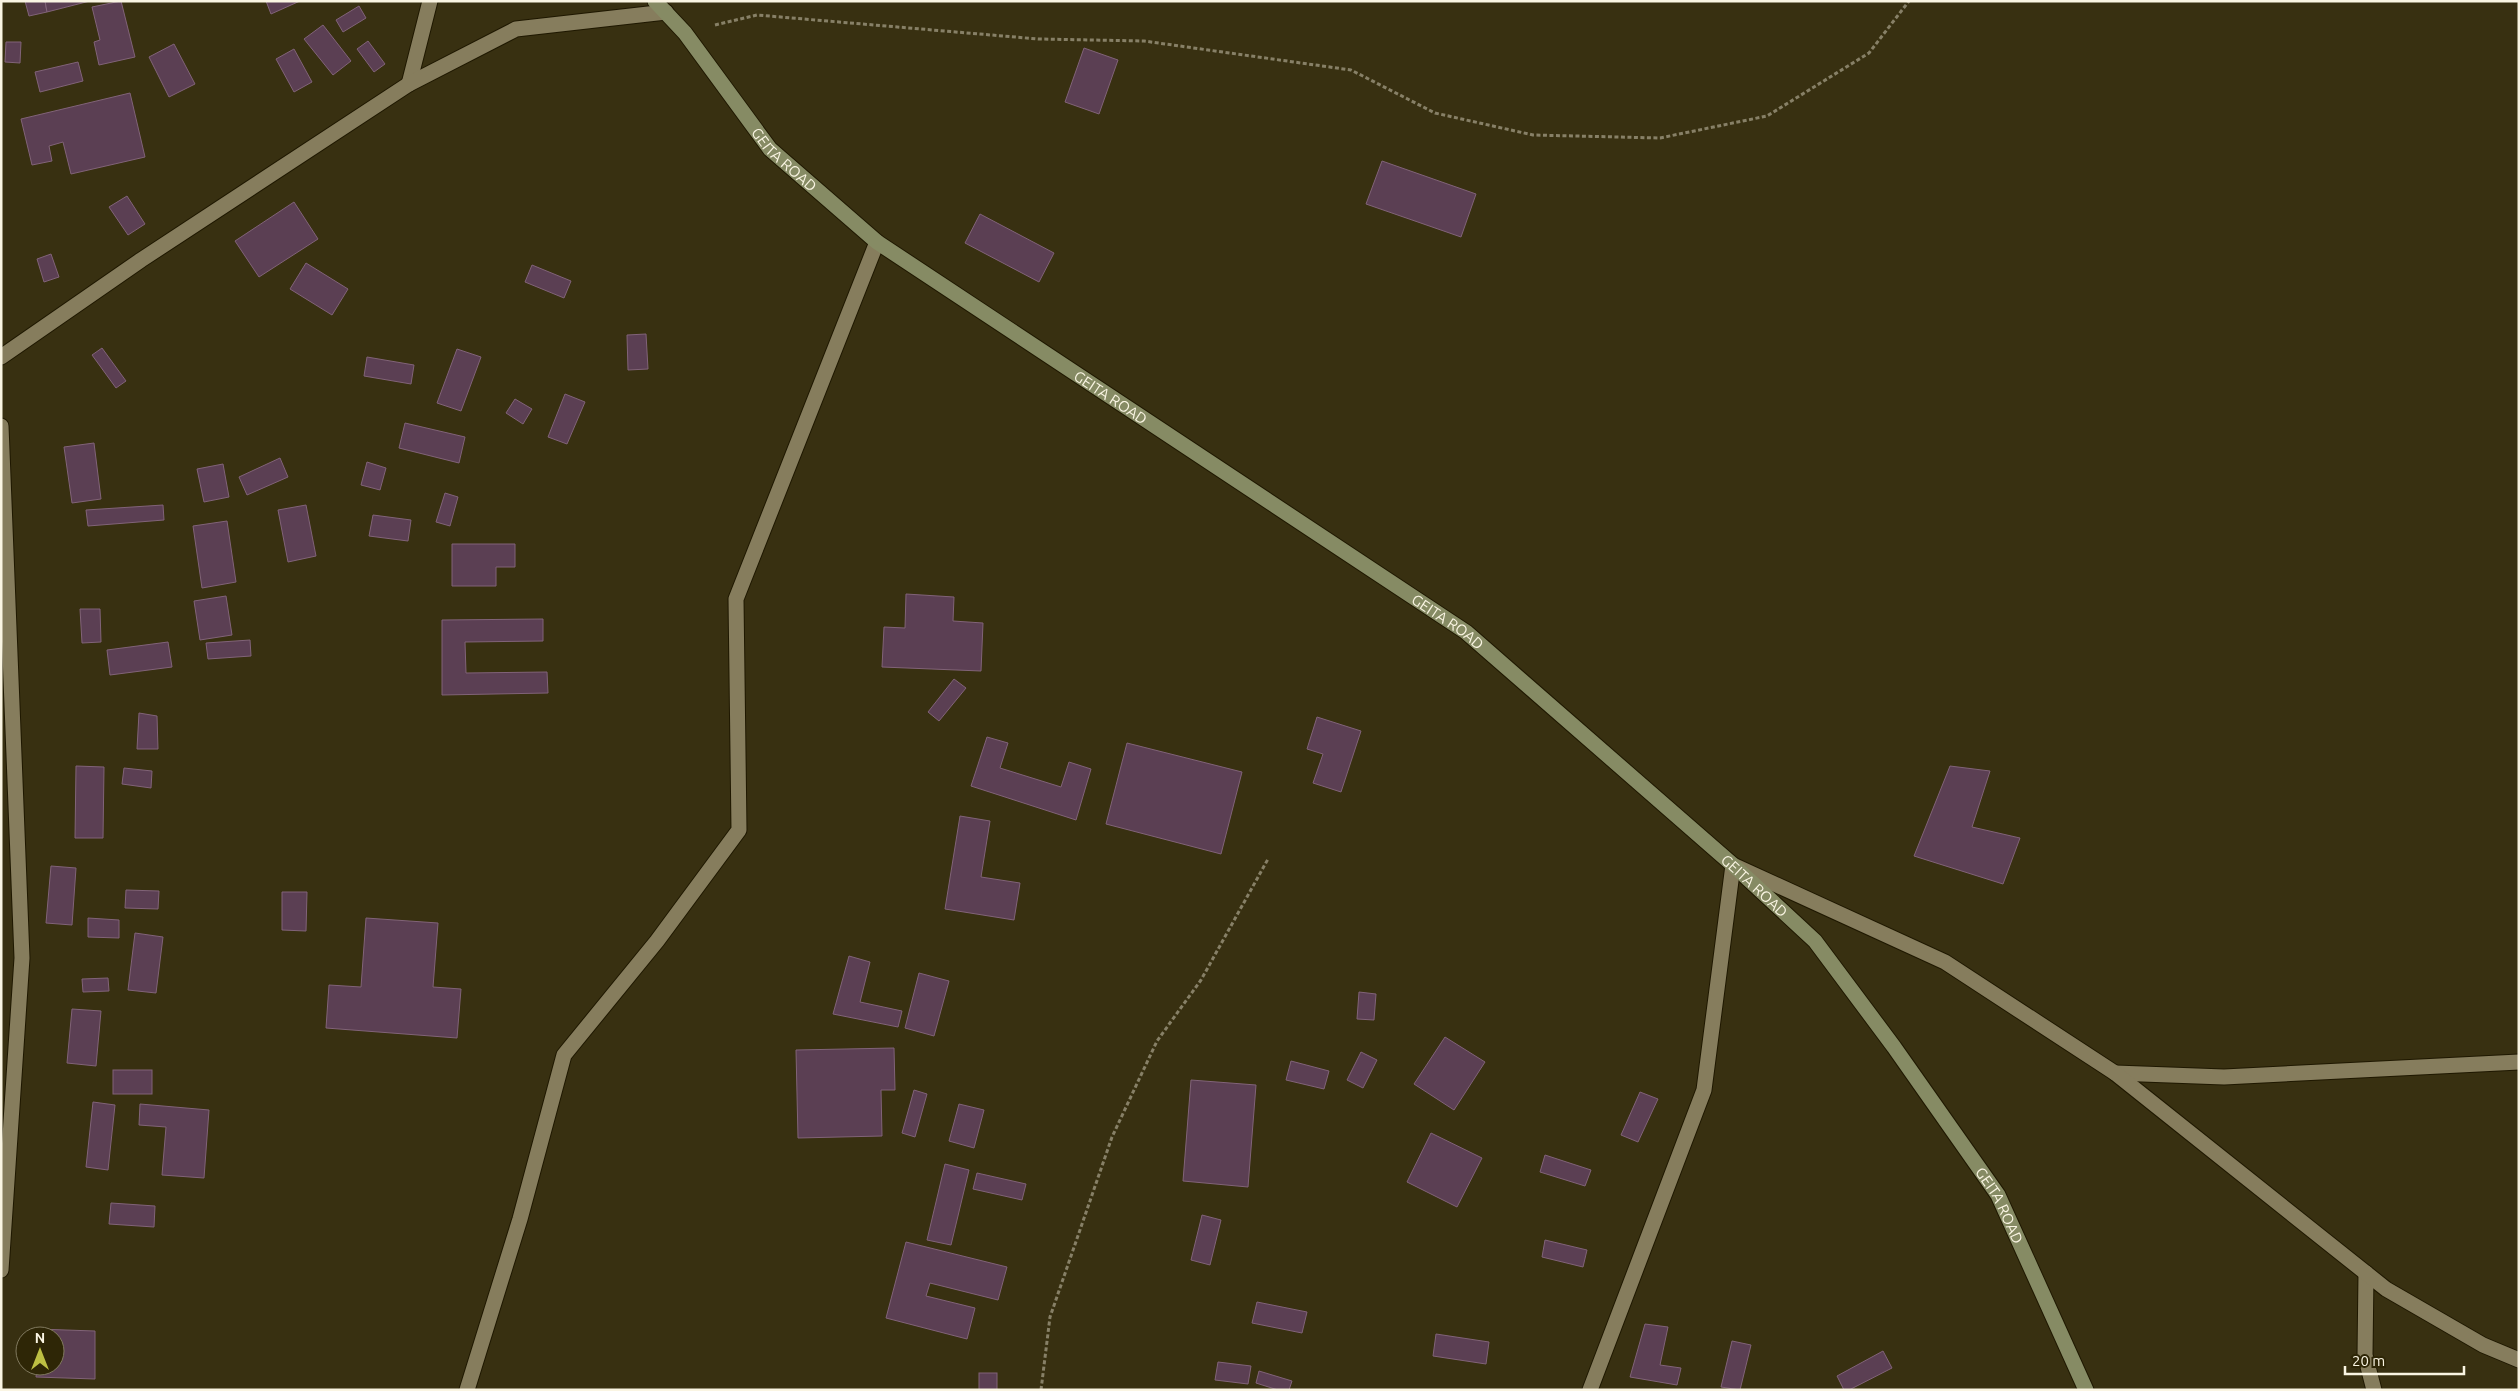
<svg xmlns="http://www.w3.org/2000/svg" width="2520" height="1391" font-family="Ubuntu,sans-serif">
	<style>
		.building { fill: #5b3f53; stroke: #816378 }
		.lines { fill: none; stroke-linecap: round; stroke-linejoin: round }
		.minor-casing { stroke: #1f1800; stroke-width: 17 }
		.secondary-casing { stroke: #1f1800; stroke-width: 17 }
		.path { stroke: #878067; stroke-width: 3; stroke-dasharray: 4 2.5; stroke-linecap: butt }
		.minor { stroke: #867d5d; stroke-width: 15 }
		.secondary { stroke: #868b64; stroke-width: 15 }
		.labels { text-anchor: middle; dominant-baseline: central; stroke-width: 4.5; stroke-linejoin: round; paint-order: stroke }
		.street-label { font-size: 15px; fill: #faf5e3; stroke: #2e2606 }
	</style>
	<rect width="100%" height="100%" fill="#383011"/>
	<!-- building -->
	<g class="building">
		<path d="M25 1H45L47 12 29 16Z"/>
		<path d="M45 1H90L47 12Z"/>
		<path d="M121 1 135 57 99 65 94 42 100 40 92 7Z"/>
		<path d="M266 1H300L271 14Z"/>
		<path d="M359 6 366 18 343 32 336 20Z"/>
		<path d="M323 25 351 61 333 75 304 39Z"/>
		<path d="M368 41 385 64 374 72 357 49Z"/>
		<path d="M6 42H21L20 63 5 62Z"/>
		<path d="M174 44 195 84 169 97 149 57Z"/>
		<path d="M1084 48 1118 60 1099 114 1065 102Z"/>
		<path d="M294 49 312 82 294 92 276 59Z"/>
		<path d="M78 62 83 81 40 92 35 72Z"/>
		<path d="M130 93 145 157 71 174 63 142 49 146 52 161 32 165 21 119Z"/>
		<path d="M1382 161 1476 194 1461 237 1366 204Z"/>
		<path d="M127 196 145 224 128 235 109 207Z"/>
		<path d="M294 202 318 239 259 277 235 241Z"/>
		<path d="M980 214 1054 253 1039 282 965 243Z"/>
		<path d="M51 254 59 277 44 282 37 259Z"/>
		<path d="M306 263 348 289 332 315 290 289Z"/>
		<path d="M532 265 571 281 564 298 525 282Z"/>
		<path d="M646 334 648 369 628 370 627 335Z"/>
		<path d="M102 348 126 381 116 388 92 355Z"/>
		<path d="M457 349 481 357 461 411 437 403Z"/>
		<path d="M367 357 414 365 411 384 364 376Z"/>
		<path d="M565 394 585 402 567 444 548 437Z"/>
		<path d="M515 399 532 409 523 424 506 413Z"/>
		<path d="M405 423 465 437 459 463 399 448Z"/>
		<path d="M94 443 101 499 72 503 64 447Z"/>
		<path d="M280 458 288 477 247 495 239 477Z"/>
		<path d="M367 462 386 468 380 490 361 485Z"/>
		<path d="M223 464 229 497 204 502 197 469Z"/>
		<path d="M445 493 458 497 450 526 436 522Z"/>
		<path d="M163 505 164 520 88 526 86 510Z"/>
		<path d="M306 505 316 556 288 562 278 510Z"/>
		<path d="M373 515 411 520 408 541 369 536Z"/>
		<path d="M227 521 236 582 202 588 193 526Z"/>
		<path d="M452 544H515V567H496V586H452Z"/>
		<path d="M906 594 954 597 953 621 983 623 981 671 882 667 884 627 905 628Z"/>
		<path d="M226 596 232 635 200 640 194 601Z"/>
		<path d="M80 609H100L101 642 82 643Z"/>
		<path d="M543 619V641L465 642 466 673 547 672 548 693 442 695V620Z"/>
		<path d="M250 640 251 656 208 659 206 643Z"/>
		<path d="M168 642 172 667 110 675 107 650Z"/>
		<path d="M954 679 966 688 939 721 928 712Z"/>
		<path d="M139 713 157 716 158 749H137Z"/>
		<path d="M1317 717 1361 731 1341 792 1313 783 1323 754 1307 749Z"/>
		<path d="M987 737 1008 743 1000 768 1061 787 1069 762 1091 769 1076 820 971 786Z"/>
		<path d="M1127 743 1242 772 1221 854 1106 824Z"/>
		<path d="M76 766 104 767 103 838H75Z"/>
		<path d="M1950 766 1990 771 1972 827 2020 838 2003 884 1914 856Z"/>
		<path d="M124 768 152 771 151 788 122 784Z"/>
		<path d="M960 816 990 821 981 877 1020 883 1014 920 945 909Z"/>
		<path d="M51 866 76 868 72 925 46 923Z"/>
		<path d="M126 890 159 891 158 909 125 908Z"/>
		<path d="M282 892H307L306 931 282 930Z"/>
		<path d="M88 918 119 920V938L88 937Z"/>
		<path d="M366 918 438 923 433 987 461 989 457 1038 326 1028 329 985 361 987Z"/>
		<path d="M135 933 163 937 156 993 128 990Z"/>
		<path d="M849 956 870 962 860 1002 902 1011 898 1027 833 1014Z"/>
		<path d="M919 973 949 981 934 1036 905 1028Z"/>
		<path d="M108 978 109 991 83 992 82 979Z"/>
		<path d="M1359 992 1376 994 1374 1020 1357 1019Z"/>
		<path d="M72 1009 101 1011 96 1066 67 1063Z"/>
		<path d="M1445 1037 1485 1062 1454 1110 1414 1084Z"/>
		<path d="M894 1048 895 1090H881L882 1136 798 1138 796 1050Z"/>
		<path d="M1361 1052 1377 1060 1363 1088 1347 1080Z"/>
		<path d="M1291 1061 1329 1071 1324 1089 1286 1080Z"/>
		<rect x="113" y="1070" width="39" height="24"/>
		<path d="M1191 1080 1256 1085 1248 1187 1183 1181Z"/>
		<path d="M914 1090 927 1094 915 1137 902 1133Z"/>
		<path d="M1640 1092 1658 1099 1638 1142 1621 1135Z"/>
		<path d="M93 1102 115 1105 108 1170 86 1167Z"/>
		<path d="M140 1104 209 1110 204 1178 162 1175 166 1127 139 1125Z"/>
		<path d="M959 1104 984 1110 974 1148 949 1141Z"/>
		<path d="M1431 1133 1482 1158 1457 1207 1407 1182Z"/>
		<path d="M1545 1155 1591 1170 1585 1186 1540 1172Z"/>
		<path d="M945 1164 969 1170 951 1245 927 1240Z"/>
		<path d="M977 1173 1026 1184 1022 1200 973 1189Z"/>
		<path d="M111 1203 155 1206 154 1227 109 1224Z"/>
		<path d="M1202 1215 1221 1220 1210 1265 1191 1260Z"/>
		<path d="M1545 1240 1587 1250 1583 1267 1542 1257Z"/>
		<path d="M906 1242 1007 1267 998 1300 930 1283 926 1296 975 1308 967 1339 886 1318Z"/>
		<path d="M1257 1302 1307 1312 1302 1333 1252 1323Z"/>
		<path d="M1645 1324 1668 1327 1660 1365 1681 1368 1677 1385 1630 1377Z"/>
		<path d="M37 1329 95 1331V1379L36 1377 37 1366H55V1336H37Z"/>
		<path d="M1436 1334 1489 1342 1486 1364 1433 1356Z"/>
		<path d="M1732 1341 1751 1345 1740 1390 1721 1387Z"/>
		<path d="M1883 1351 1892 1368 1849 1390H1844L1837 1376Z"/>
		<path d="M1218 1362 1251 1366 1248 1384 1215 1380Z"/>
		<path d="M1259 1371 1292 1381 1289 1390H1278L1256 1383Z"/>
		<rect x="979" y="1373" width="18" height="17"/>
	</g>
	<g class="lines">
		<!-- minor casing -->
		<g class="minor-casing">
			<g id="minor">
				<path d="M409 84 430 1"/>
				<path d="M1 357 141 260 409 84 516 29 666 12"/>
				<path d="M1 426 22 958 1 1270"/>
				<path d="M2115 1073 2224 1077 2519 1062"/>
				<path d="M2366 1273 2365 1355 2374 1390"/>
				<path d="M467 1390 520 1219 564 1055 657 941 739 830 736 599 877 242"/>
				<path d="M1590 1390 1704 1090 1733 865 1945 962 2115 1073 2386 1289 2483 1345 2519 1360"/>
			</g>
		</g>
		<!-- secondary casing -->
		<g class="secondary-casing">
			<g id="secondary">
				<path id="s1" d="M655 1 685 33 770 149 877 242 1466 632 1733 865 1815 941 1894 1047 1998 1195 2086 1390"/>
			</g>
		</g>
		<!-- path -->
		<g class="path">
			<path d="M715 25 757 15 1038 39 1144 41 1351 70 1435 113 1533 135 1660 138 1767 116 1869 53 1909 1"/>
			<path d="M1041 1390 1050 1317 1112 1137 1157 1041 1201 980 1268 859"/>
		</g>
		<!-- minor -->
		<use href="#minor" class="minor"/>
		<!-- secondary -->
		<use href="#secondary" class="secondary"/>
	</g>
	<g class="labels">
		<!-- street labels -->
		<g class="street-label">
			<text stroke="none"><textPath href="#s1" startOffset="205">GEITA ROAD</textPath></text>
			<text stroke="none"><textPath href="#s1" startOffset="610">GEITA ROAD</textPath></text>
			<text stroke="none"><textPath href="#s1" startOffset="1015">GEITA ROAD</textPath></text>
			<text stroke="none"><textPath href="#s1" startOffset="1420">GEITA ROAD</textPath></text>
			<text stroke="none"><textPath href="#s1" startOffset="1825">GEITA ROAD</textPath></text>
		</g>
	</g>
	<!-- border -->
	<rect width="2520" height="1391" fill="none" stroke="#faf5e3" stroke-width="5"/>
	<!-- north arrow -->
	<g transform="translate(40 1351)"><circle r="24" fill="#2e2606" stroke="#80795e"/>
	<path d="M0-4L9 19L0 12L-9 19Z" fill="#bdbf43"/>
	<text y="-8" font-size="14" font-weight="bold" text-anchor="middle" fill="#faf5e3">N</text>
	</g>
	<!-- scale -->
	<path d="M2345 1366v8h119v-8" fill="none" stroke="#faf5e3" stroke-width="2.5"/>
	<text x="2352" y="1366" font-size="15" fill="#faf5e3" stroke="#2e2606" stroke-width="4" paint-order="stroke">20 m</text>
</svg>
